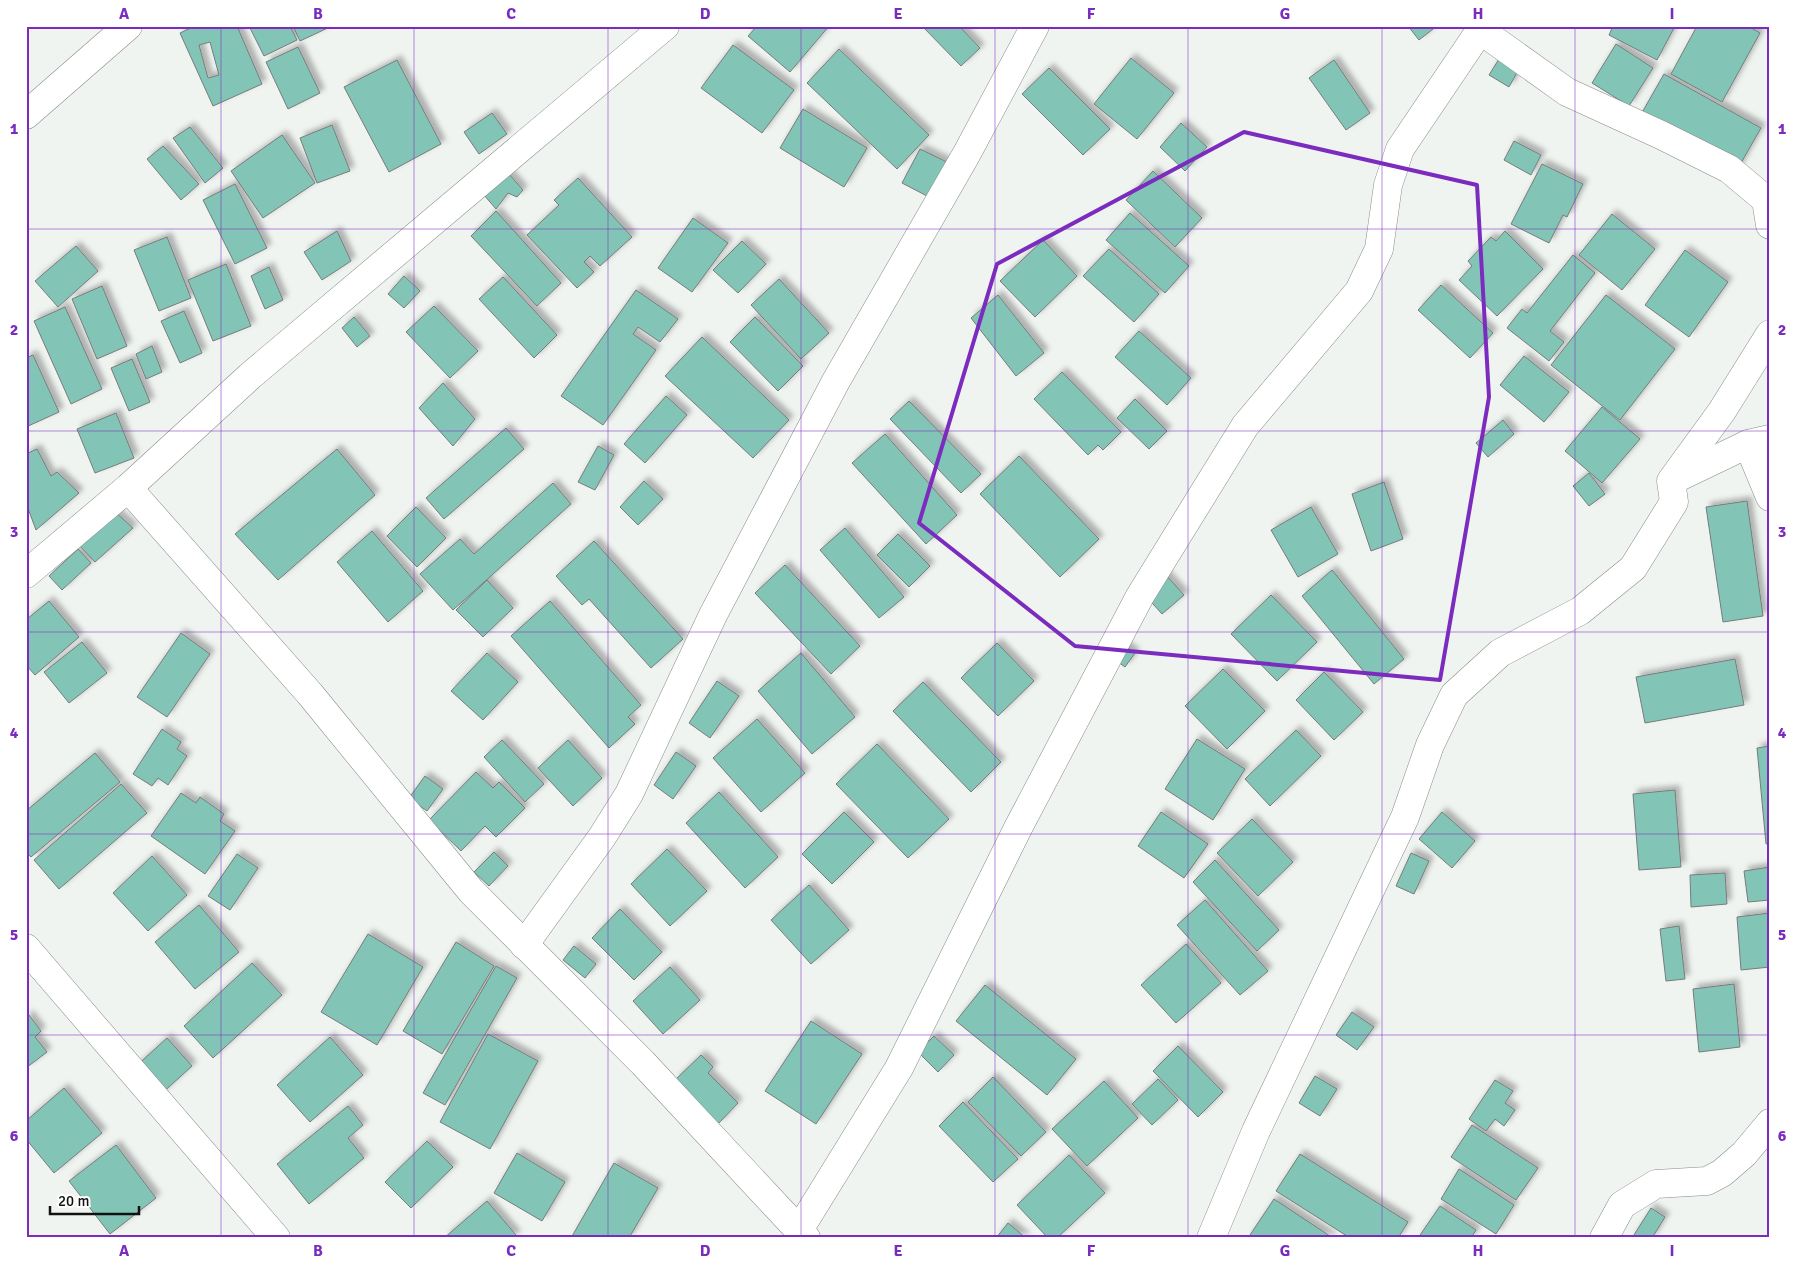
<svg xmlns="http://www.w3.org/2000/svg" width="1796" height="1264" font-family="Signika,sans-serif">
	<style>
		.building { fill: #82c5b7; stroke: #777b7a; fill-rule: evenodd; filter: url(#shadow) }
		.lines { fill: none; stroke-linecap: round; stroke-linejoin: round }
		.minor-casing { stroke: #888c89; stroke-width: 29 }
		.minor { stroke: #fff; stroke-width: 28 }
		.marked { fill: none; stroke: #7b2cbf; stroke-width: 4; stroke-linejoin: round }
		.grid { fill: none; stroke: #7b2cbf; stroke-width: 1; stroke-opacity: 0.55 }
		.neatline { fill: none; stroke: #7b2cbf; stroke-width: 2 }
		.grid-label { font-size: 16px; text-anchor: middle; font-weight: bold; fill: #7b2cbf }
	</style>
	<defs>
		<filter id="shadow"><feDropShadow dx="4.5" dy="-4.5" stdDeviation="2.5" flood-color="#0004"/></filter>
	</defs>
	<rect width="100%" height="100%" fill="#f0f4f1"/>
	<!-- building -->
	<g class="building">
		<path d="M195 26H237L262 84 213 106 180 33ZM210 42 219 75 208 78 199 45Z"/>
		<path d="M249 26H290L297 40 264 56Z"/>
		<path d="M293 26H332L300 41Z"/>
		<path d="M757 26H829L790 72 748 36Z"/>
		<path d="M922 26H959L980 48 961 66Z"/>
		<path d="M1408 26H1431L1433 29 1419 40Z"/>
		<path d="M1613 26H1675L1657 60 1609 35Z"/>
		<path d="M1697 26H1748L1760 33 1722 102 1671 74Z"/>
		<path d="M1616 44 1653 68 1629 106 1592 83Z"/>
		<path d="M733 45 794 90 762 133 701 88Z"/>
		<path d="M298 47 320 93 288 109 266 62Z"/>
		<path d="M839 49 929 135 897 169 807 83Z"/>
		<path d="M1131 58 1174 93 1137 139 1094 104Z"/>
		<path d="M1499 59 1519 69 1509 87 1489 75Z"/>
		<path d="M397 60 441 144 389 172 344 87Z"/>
		<path d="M1334 60 1370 113 1346 130 1309 78Z"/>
		<path d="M1049 68 1110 129 1083 155 1022 94Z"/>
		<path d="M1664 74 1761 128 1737 170 1640 116Z"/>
		<path d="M803 109 867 148 844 187 780 148Z"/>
		<path d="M492 113 507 134 479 154 464 132Z"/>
		<path d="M1181 123 1207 147 1185 171 1160 147Z"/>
		<path d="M332 125 350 171 317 183 300 138Z"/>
		<path d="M190 127 223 168 205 183 173 138Z"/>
		<path d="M282 135 315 183 263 218 231 171Z"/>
		<path d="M1514 141 1541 155 1531 175 1504 160Z"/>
		<path d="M163 146 199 184 181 200 147 159Z"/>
		<path d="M920 149 947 162 929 197 902 183Z"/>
		<path d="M1542 164 1583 184 1567 217 1563 215 1549 243 1511 224Z"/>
		<path d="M1153 171 1202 218 1175 247 1126 200Z"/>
		<path d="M509 174 523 190 517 197 508 193 496 209 484 195Z"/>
		<path d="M578 178 632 237 600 266 590 256 584 262 594 272 577 288 527 235 559 205 554 200Z"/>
		<path d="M235 184 267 248 235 264 203 200Z"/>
		<path d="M496 211 561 283 537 306 471 236Z"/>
		<path d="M1130 213 1189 266 1165 293 1106 240Z"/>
		<path d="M1612 214 1655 249 1622 290 1579 255Z"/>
		<path d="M693 218 728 243 692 292 658 268Z"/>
		<path d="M337 231 351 261 322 280 304 252Z"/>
		<path d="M1505 231 1543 269 1497 316 1459 280 1472 266 1468 261 1491 237 1496 241Z"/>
		<path d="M167 237 191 298 159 311 134 250Z"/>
		<path d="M1043 240 1077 276 1035 317 1000 281Z"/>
		<path d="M742 241 766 264 738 293 713 270Z"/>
		<path d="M76 246 98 271 58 307 35 281Z"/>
		<path d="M1109 249 1159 294 1134 322 1083 276Z"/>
		<path d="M1685 250 1728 282 1689 337 1645 305Z"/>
		<path d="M1573 255 1595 273 1550 331 1564 342 1549 361 1507 328 1522 309 1527 313Z"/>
		<path d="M226 264 251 326 213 341 188 280Z"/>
		<path d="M269 267 283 300 265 309 251 276Z"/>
		<path d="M404 276 420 291 404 308 388 294Z"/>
		<path d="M503 277 557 335 534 358 479 299Z"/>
		<path d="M779 279 829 333 801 359 751 305Z"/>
		<path d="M1441 285 1493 333 1470 358 1418 310Z"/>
		<path d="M102 286 127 346 97 359 72 299Z"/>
		<path d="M636 290 678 319 660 342 638 327 633 334 656 350 603 425 561 396Z"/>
		<path d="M998 295 1044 353 1016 376 971 318Z"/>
		<path d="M1606 295 1675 349 1620 420 1551 365Z"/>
		<path d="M434 306 478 351 450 378 406 332Z"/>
		<path d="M65 307 102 389 71 404 34 321Z"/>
		<path d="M184 311 202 353 180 363 161 321Z"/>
		<path d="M354 317 370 336 357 347 342 328Z"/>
		<path d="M755 317 803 366 778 391 730 342Z"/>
		<path d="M1139 331 1191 378 1167 405 1115 357Z"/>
		<path d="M702 337 789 420 753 458 665 376Z"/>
		<path d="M152 346 162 372 146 379 136 354Z"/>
		<path d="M33 355 59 412 26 427V358Z"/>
		<path d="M1524 356 1569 392 1544 422 1500 385Z"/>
		<path d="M132 359 150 402 129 411 111 368Z"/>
		<path d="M1062 372 1121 432 1103 450 1098 445 1088 455 1034 399Z"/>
		<path d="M443 383 475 419 453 446 419 408Z"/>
		<path d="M666 396 687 415 645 463 624 444Z"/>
		<path d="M1135 399 1167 431 1149 449 1117 418Z"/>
		<path d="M909 401 981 474 961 493 890 419Z"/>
		<path d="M1602 407 1640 439 1602 483 1565 451Z"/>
		<path d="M116 413 134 458 95 473 77 429Z"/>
		<path d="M1503 420 1514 434 1488 457 1476 443Z"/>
		<path d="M506 428 524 449 444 519 426 498Z"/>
		<path d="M885 434 957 515 926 544 852 463Z"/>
		<path d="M598 446 614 455 595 490 578 482Z"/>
		<path d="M37 449 51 476 57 472 79 493 36 530 26 503V454Z"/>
		<path d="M337 449 375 495 278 580 235 534Z"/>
		<path d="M1019 456 1099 539 1060 577 980 494Z"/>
		<path d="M1589 473 1605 494 1589 506 1573 486Z"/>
		<path d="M644 481 663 499 638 525 620 507Z"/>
		<path d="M1384 482 1403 539 1371 551 1352 494Z"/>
		<path d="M553 483 571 504 453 610 420 574 460 539 474 554Z"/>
		<path d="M1747 501 1763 616 1723 622 1706 507Z"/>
		<path d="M416 507 446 538 417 567 387 536Z"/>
		<path d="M1311 507 1338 554 1298 577 1271 530Z"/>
		<path d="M115 512 133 528 95 562 78 544Z"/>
		<path d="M845 528 904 597 879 618 820 550Z"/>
		<path d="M372 531 423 591 388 622 337 562Z"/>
		<path d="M898 534 930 566 909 587 877 555Z"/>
		<path d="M594 541 683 639 651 668 589 599 582 605 556 576Z"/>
		<path d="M78 549 91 563 62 590 49 576Z"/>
		<path d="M785 565 860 646 831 674 755 593Z"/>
		<path d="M1332 570 1404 659 1374 684 1302 596Z"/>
		<path d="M1165 574 1184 595 1162 614 1144 594Z"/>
		<path d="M487 580 513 608 483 637 456 610Z"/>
		<path d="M1271 595 1317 642 1277 681 1231 634Z"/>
		<path d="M49 601 79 637 35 675 26 665V620Z"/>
		<path d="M550 601 641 705 628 717 635 724 609 748 511 636Z"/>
		<path d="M181 633 210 654 167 717 137 697Z"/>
		<path d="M82 642 107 673 69 703 44 672Z"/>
		<path d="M1120 642 1135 653 1125 667 1110 656Z"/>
		<path d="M997 643 1034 681 998 716 961 678Z"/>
		<path d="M487 653 518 682 483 720 451 691Z"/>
		<path d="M801 653 855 717 812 754 758 691Z"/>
		<path d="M1735 659 1744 705 1645 723 1636 677Z"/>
		<path d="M1223 669 1265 711 1227 749 1185 706Z"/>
		<path d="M1324 672 1363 712 1334 740 1296 700Z"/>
		<path d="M717 681 739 696 710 738 689 723Z"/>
		<path d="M923 682 1001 762 971 792 893 711Z"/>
		<path d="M757 719 805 773 761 812 713 758Z"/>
		<path d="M162 729 181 742 177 749 187 756 168 785 158 778 152 786 133 774Z"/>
		<path d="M1296 730 1321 756 1270 806 1245 779Z"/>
		<path d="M1197 739 1245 769 1213 820 1165 789Z"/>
		<path d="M502 740 544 784 525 802 484 757Z"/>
		<path d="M568 740 602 778 573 806 538 768Z"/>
		<path d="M877 744 949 819 908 858 836 784Z"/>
		<path d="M1770 746V843L1766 844 1757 748Z"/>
		<path d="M676 752 696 766 673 799 654 785Z"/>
		<path d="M95 753 120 782 31 857 26 852V811Z"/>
		<path d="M476 772 493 788 499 782 525 808 496 837 485 826 461 851 429 820Z"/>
		<path d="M425 776 443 789 427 811 409 798Z"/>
		<path d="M121 784 147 813 59 889 34 860Z"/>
		<path d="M1675 790 1681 867 1639 870 1633 794Z"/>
		<path d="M719 792 778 857 745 888 686 823Z"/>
		<path d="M181 793 196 803 200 797 224 814 220 821 235 831 205 874 151 836Z"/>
		<path d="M844 812 874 842 832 884 802 854Z"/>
		<path d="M1161 812 1208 844 1184 878 1138 846Z"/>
		<path d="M1442 812 1475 841 1452 868 1419 839Z"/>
		<path d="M1252 819 1293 862 1258 896 1217 853Z"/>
		<path d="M667 849 707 891 670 926 631 884Z"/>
		<path d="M494 852 508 866 489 886 474 872Z"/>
		<path d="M1411 853 1429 861 1414 894 1396 886Z"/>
		<path d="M237 854 258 868 230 910 208 896Z"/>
		<path d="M152 856 187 895 148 931 113 893Z"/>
		<path d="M1215 860 1279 930 1257 951 1193 882Z"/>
		<path d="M1770 867V900L1748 902 1744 871Z"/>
		<path d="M1725 873 1727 904 1691 907 1690 875Z"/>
		<path d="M809 885 849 930 811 964 771 920Z"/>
		<path d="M1205 900 1268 971 1240 995 1177 925Z"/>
		<path d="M199 905 239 952 195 989 155 942Z"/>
		<path d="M620 909 662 952 634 980 592 938Z"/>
		<path d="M1770 913V967L1741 970 1737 917Z"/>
		<path d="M1679 926 1685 979 1666 981 1660 929Z"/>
		<path d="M368 934 423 967 377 1045 321 1012Z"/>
		<path d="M456 942 494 966 442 1054 403 1031Z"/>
		<path d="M1186 944 1221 983 1176 1023 1141 985Z"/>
		<path d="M574 946 596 964 585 978 563 960Z"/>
		<path d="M252 963 282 995 213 1058 184 1026Z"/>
		<path d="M496 966 517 978 445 1105 423 1093Z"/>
		<path d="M670 967 700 1000 663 1034 633 1001Z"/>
		<path d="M1734 984 1740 1047 1699 1052 1693 989Z"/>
		<path d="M985 985 1076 1059 1047 1095 956 1021Z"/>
		<path d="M1352 1012 1374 1027 1357 1050 1336 1035Z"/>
		<path d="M29 1015 41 1031 35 1037 47 1052 26 1068V1017Z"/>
		<path d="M811 1021 862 1054 816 1124 765 1091Z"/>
		<path d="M488 1034 538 1061 490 1149 440 1122Z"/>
		<path d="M934 1036 954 1055 938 1072 918 1052Z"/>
		<path d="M330 1037 363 1075 310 1122 277 1085Z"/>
		<path d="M167 1038 192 1066 159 1096 134 1068Z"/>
		<path d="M1178 1046 1223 1092 1198 1117 1153 1071Z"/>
		<path d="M701 1055 713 1067 708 1073 738 1103 718 1124 675 1080Z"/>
		<path d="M1315 1076 1337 1089 1320 1116 1299 1103Z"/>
		<path d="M993 1077 1046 1132 1021 1156 968 1102Z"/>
		<path d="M1158 1079 1178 1100 1152 1125 1132 1104Z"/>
		<path d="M1495 1080 1513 1091 1505 1103 1515 1110 1504 1126 1495 1119 1486 1131 1469 1119Z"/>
		<path d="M1104 1081 1138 1118 1087 1166 1052 1129Z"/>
		<path d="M64 1088 102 1133 54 1173 26 1139V1121Z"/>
		<path d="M963 1102 1018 1159 993 1182 939 1126Z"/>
		<path d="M348 1106 363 1125 348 1138 364 1158 309 1204 277 1164Z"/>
		<path d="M1472 1125 1538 1168 1516 1200 1451 1157Z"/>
		<path d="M427 1141 453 1167 411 1208 385 1182Z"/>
		<path d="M116 1145 156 1198 110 1234 69 1181Z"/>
		<path d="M517 1153 565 1182 542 1221 494 1193Z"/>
		<path d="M1300 1154 1408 1222 1398 1238H1350L1276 1191Z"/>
		<path d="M1069 1155 1105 1193 1057 1238H1048L1017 1205Z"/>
		<path d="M614 1163 658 1188 629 1238H571Z"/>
		<path d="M1459 1169 1514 1205 1496 1234 1441 1199Z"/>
		<path d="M1274 1199 1333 1238H1248Z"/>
		<path d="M487 1201 516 1235 513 1238H444Z"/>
		<path d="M1440 1206 1476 1230 1471 1238H1418Z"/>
		<path d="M1651 1208 1665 1217 1652 1238H1632Z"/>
		<path d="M1008 1223 1026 1238H996Z"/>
	</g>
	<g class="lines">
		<!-- minor casing -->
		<g class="minor-casing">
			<g id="minor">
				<path d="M1480 30 1567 92 1661 135 1729 169 1766 200 1770 225"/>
				<path d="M26 115 128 26"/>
				<path d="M1748 444 1770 497"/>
				<path d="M1675 479 1748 444 1770 439"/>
				<path d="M128 488 310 694 471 891 643 1063 806 1238"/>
				<path d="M26 574 128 488 250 376 665 26"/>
				<path d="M524 945 602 837 629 794 713 615 836 381 966 155 1035 26"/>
				<path d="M26 948 276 1238"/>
				<path d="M799 1230 899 1068 1018 828 1140 596 1245 426 1359 291 1379 249 1388 185 1400 149 1483 26"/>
				<path d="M1211 1238 1256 1131 1405 817 1430 745 1454 695 1500 653 1580 611 1633 568 1674 502 1671 481 1722 411 1770 334"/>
				<path d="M1604 1238 1622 1205 1656 1184 1707 1181 1722 1173 1744 1154 1770 1123"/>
			</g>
		</g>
		<!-- minor -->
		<use href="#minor" class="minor"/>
	</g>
	<!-- marked area -->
	<path class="marked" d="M1244 132 1477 185 1489 397 1440 680 1075 646 919 523 997 264Z"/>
	<!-- grid -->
	<path class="grid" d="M221 26V1238M414 26V1238M608 26V1238M801 26V1238M995 26V1238M1188 26V1238M1382 26V1238M1575 26V1238M26 229H1770M26 431H1770M26 632H1770M26 834H1770M26 1035H1770"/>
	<!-- border -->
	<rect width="1796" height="1264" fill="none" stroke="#ffffff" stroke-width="55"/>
	<!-- scale -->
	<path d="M50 1206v8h89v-8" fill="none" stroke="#101110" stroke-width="2.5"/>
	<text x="58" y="1206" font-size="15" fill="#101110" stroke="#ffffff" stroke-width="4" paint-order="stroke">20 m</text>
	<rect x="28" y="28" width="1740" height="1208" class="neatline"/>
	<g class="grid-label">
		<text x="124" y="19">A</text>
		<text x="318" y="19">B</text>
		<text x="511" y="19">C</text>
		<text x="705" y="19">D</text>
		<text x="898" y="19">E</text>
		<text x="1091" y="19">F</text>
		<text x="1285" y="19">G</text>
		<text x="1478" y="19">H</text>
		<text x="1672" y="19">I</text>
		<text x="14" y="134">1</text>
		<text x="1782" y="134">1</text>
		<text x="14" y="335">2</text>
		<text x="1782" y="335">2</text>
		<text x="14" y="537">3</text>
		<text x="1782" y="537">3</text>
		<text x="14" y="738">4</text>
		<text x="1782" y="738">4</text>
		<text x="14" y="940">5</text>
		<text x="1782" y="940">5</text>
		<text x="14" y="1141">6</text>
		<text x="1782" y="1141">6</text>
		<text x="124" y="1256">A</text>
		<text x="318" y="1256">B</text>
		<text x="511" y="1256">C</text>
		<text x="705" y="1256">D</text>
		<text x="898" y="1256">E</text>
		<text x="1091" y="1256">F</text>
		<text x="1285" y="1256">G</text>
		<text x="1478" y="1256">H</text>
		<text x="1672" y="1256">I</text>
	</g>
</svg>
